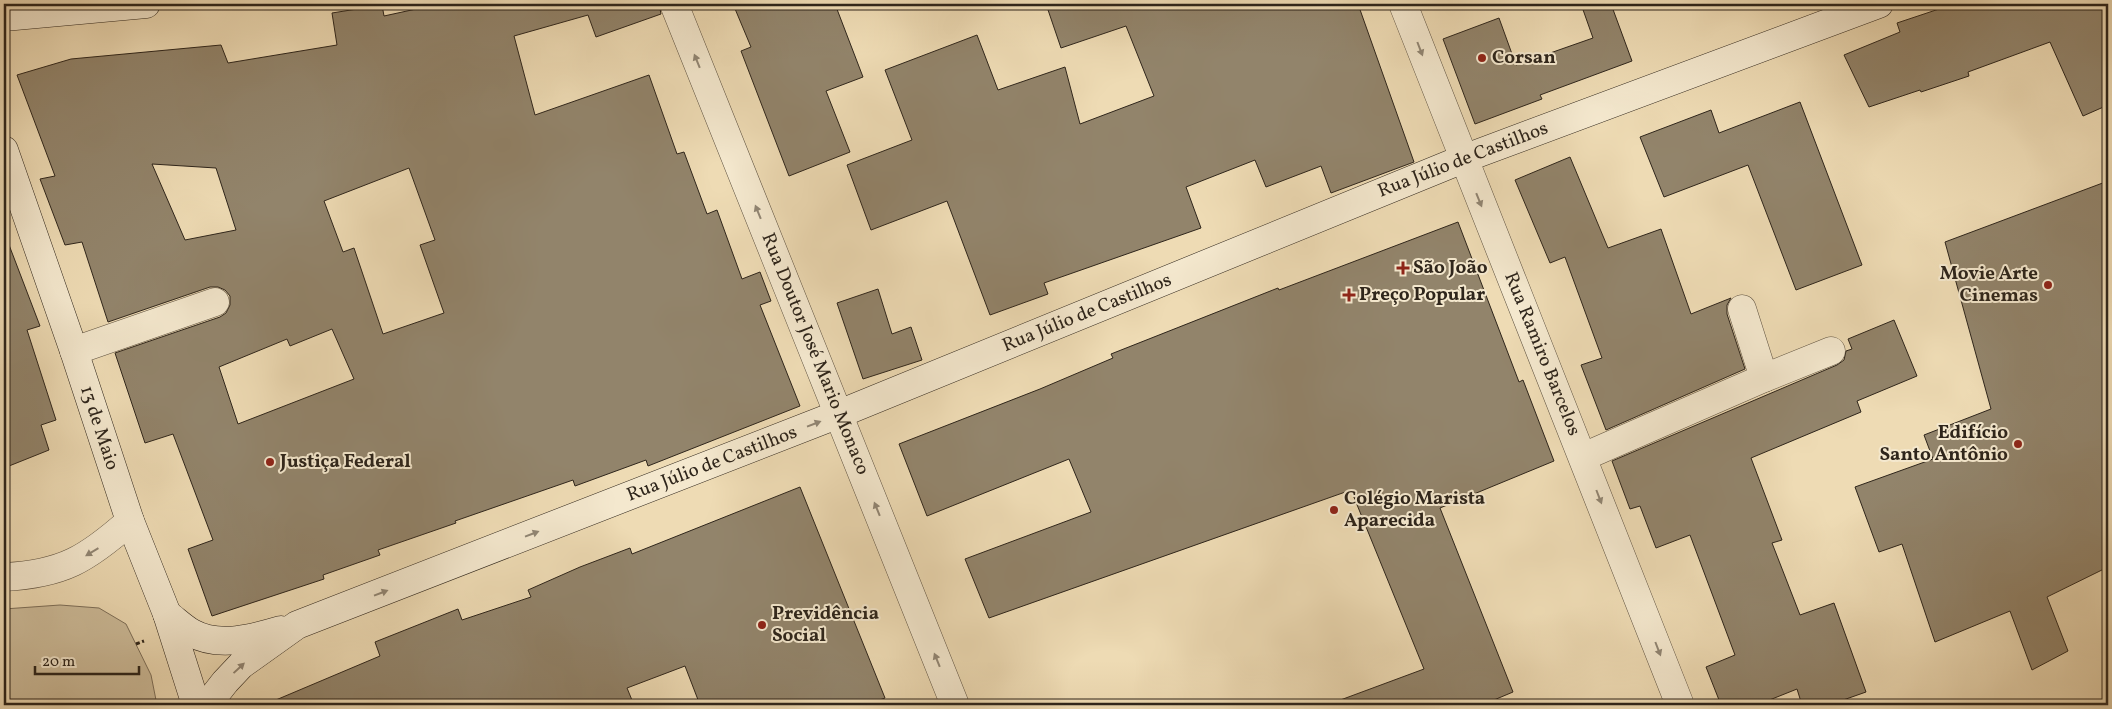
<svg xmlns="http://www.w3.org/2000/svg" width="2112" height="709" font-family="Vollkorn,serif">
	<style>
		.green { fill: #cdbc9a; stroke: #7e705a }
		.building { fill: #92846b; stroke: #2e251b; fill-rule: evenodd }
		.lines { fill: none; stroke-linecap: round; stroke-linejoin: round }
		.minor-casing { stroke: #5e5241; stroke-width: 29 }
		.tertiary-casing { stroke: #5e5241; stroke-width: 29 }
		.secondary-casing { stroke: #2e251b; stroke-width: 29 }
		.path { stroke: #2e251b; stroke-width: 3; stroke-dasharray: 4 2.5; stroke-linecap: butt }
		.minor { stroke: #f4e8ce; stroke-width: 28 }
		.tertiary { stroke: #f4e8ce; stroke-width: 28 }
		.secondary { stroke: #f4e8ce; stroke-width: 28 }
		.oneway { fill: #918674 }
		.poi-dot { fill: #8f2418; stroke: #f4e8ce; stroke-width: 2 }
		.labels { text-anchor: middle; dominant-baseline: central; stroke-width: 4; stroke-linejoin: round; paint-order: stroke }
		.poi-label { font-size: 19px; font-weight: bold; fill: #2e251b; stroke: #f4e8ce; text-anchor: start }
		.street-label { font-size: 19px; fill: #2e251b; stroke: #f4e8ce }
	</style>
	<rect width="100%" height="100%" fill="#eedbb4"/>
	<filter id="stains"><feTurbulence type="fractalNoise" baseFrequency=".004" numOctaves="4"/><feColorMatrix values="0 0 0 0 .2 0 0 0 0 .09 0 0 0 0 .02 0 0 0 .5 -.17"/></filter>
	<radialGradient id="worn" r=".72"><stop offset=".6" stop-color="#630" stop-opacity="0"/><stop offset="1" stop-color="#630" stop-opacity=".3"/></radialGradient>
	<!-- green -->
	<path class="green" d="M60 605 99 608 126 624 151 675 157 705H4V609Z"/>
	<!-- building -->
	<g class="building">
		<path d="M439 4H659L661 14 596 37 588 15 514 36 535 115 649 75 677 154 684 152 707 214 717 210 742 279 760 272 771 301 760 305 800 406 648 466 646 460 575 486 573 480 455 521 456 523 378 550 380 555 323 575 324 579 212 616 188 549 213 540 173 434 145 443 115 353 220 317 226 313 230 305V296L225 290 218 287H210L108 322 82 242 65 245 40 179 55 176 17 75 71 59 221 45 228 63 337 45 332 13 382 5 384 16ZM152 164 216 168 236 230 185 240ZM409 168 435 240 420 245 444 313 383 334 354 248 343 252 324 201ZM332 329 354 379 238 424 219 367 287 339 290 346Z"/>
		<path d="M733 4H835L863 77 826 91 850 152 789 176 741 51 751 47Z"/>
		<path d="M1046 4H1358L1414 162 1331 193 1321 166 1266 187 1255 160 1186 187 1201 228 1044 283 1048 294 990 315 947 201 871 230 847 165 912 140 885 70 977 35 998 90 1065 67 1080 124 1154 96 1126 26 1061 48Z"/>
		<path d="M1581 4H1611L1632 61 1540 95 1542 99 1475 124 1443 39 1499 18 1516 65 1593 38Z"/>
		<path d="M1954 4H2108V105L2083 116 2050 42 1968 72 1969 76 1921 92 1920 90 1869 107 1844 55 1900 32 1897 23Z"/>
		<path d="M1800 102 1862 265 1796 290 1748 165 1664 197 1640 137 1711 110 1719 133Z"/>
		<path d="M1570 157 1608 248 1661 229 1691 314 1731 298 1727 305V314L1745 369 1606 430 1581 365 1602 358 1565 257 1550 263 1515 180Z"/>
		<path d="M2108 181V567L2047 597 2068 651 2032 670 2010 611 1935 642 1902 544 1879 552 1855 487 1933 459 1924 435 1991 409 1945 242Z"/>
		<path d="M1458 222 1519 382 1523 380 1554 461 1440 508 1513 692 1482 705H1336L1335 702 1424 669 1351 490 989 618 965 559 1091 512 1069 459 927 516 899 444 1040 389 1113 358 1111 354 1278 288 1279 290Z"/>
		<path d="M4 237H6L40 326 27 330 56 420 41 425 49 450 4 468Z"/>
		<path d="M878 289 892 334 911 327 922 360 863 379 837 303Z"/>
		<path d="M1894 320 1917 376 1857 401 1861 412 1751 458 1782 540 1772 543 1800 615 1834 603 1866 692 1829 705H1802L1797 689 1757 705H1721L1706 667 1735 655 1690 535 1656 548 1640 506 1630 509 1612 461 1837 365 1844 360 1846 351 1852 349 1848 339Z"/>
		<path d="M800 487 885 698 866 705H700L685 666 627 688 634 705H264L380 656 375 642 458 609 462 620 531 597 528 590 580 567 630 548 632 554Z"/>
	</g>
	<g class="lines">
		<!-- minor casing -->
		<g class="minor-casing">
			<g id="minor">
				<path d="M1742 309 1764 378"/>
				<path d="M74 351 215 302"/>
				<path d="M1583 457 1764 378 1831 351"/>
			</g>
		</g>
		<!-- tertiary casing -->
		<g class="tertiary-casing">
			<g id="tertiary">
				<path d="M674 4 955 705"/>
				<path d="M1403 4 1680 705"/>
				<path d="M4 577C63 574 87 559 130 521"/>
			</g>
		</g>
		<!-- secondary casing -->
		<g class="secondary-casing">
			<g id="secondary">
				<path d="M4 17 146 4"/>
				<path d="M4 150 74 351 130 521 167 614 196 705"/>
				<path d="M167 614C175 620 183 628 192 633 219 648 254 638 281 630"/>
				<path d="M207 705 225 682 241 665 297 625 839 414 1463 159 1879 4"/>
			</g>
		</g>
		<!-- path -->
		<path class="path" d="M136 644 144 641"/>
		<!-- minor -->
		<use href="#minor" class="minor"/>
		<!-- tertiary -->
		<use href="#tertiary" class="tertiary"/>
		<!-- secondary -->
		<use href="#secondary" class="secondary"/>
	</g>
	<!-- one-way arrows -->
	<defs><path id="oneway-solid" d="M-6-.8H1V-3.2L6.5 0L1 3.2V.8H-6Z" transform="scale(1.25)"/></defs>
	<g class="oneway">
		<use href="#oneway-solid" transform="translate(1420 49) rotate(69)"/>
		<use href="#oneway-solid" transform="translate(697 61) rotate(-112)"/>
		<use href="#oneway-solid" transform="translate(1479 200) rotate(68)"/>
		<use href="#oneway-solid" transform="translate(758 212) rotate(-112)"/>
		<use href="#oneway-solid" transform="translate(814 424) rotate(-21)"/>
		<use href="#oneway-solid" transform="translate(1599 497) rotate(69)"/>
		<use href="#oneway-solid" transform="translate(877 509) rotate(-112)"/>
		<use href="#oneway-solid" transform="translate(532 534) rotate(-21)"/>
		<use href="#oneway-solid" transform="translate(92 552) rotate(149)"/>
		<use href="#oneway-solid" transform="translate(381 593) rotate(-21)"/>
		<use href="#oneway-solid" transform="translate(1658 649) rotate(69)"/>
		<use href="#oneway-solid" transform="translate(937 660) rotate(-112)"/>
		<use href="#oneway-solid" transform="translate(239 668) rotate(-43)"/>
	</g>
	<!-- markers -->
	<g class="poi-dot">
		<circle cx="1482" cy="58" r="5"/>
		<path d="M1400.5 260.5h5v5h5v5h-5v5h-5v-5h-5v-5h5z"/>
		<circle cx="2048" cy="285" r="5"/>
		<path d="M1346.5 287.5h5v5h5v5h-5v5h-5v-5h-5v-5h5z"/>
		<circle cx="2018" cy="444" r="5"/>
		<circle cx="270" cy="462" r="5"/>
		<circle cx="1334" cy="510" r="5"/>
		<circle cx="762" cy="625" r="5"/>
	</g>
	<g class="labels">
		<!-- poi labels -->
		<g class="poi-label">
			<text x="1492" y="58">Corsan</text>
			<text x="1413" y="268">São João</text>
			<text x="2038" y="274" text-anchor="end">Movie Arte<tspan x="2038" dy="22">Cinemas</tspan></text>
			<text x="1359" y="295">Preço Popular</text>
			<text x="2008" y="433" text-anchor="end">Edifício<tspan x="2008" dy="22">Santo Antônio</tspan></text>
			<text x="280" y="462">Justiça Federal</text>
			<text x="1344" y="499">Colégio Marista<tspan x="1344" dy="22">Aparecida</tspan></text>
			<text x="772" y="614">Previdência<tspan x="772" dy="22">Social</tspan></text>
		</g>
		<!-- street labels -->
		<g class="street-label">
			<text transform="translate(1463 160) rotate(-21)">Rua Júlio de Castilhos</text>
			<text transform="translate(1087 313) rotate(-22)">Rua Júlio de Castilhos</text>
			<text transform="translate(815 354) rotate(68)">Rua Doutor José Mario Monaco</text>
			<text transform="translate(1542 354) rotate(68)">Rua Ramiro Barcelos</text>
			<text transform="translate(99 428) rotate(72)">13 de Maio</text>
			<text transform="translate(712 464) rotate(-21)">Rua Júlio de Castilhos</text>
		</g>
	</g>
	<!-- margin -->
	<rect width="2112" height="709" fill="none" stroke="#eedbb4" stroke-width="20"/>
	<rect x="5" y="5" width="2102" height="699" fill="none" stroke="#2e251b" stroke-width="2.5"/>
	<rect x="10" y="10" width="2092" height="689" fill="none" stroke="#2e251b"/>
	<!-- scale -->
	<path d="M35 666v8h104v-8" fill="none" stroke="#2e251b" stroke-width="2.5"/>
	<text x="42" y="666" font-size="15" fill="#2e251b" stroke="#f4e8ce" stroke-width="4" paint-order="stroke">20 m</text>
	<rect width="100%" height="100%" filter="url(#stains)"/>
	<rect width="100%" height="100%" fill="url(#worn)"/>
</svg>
